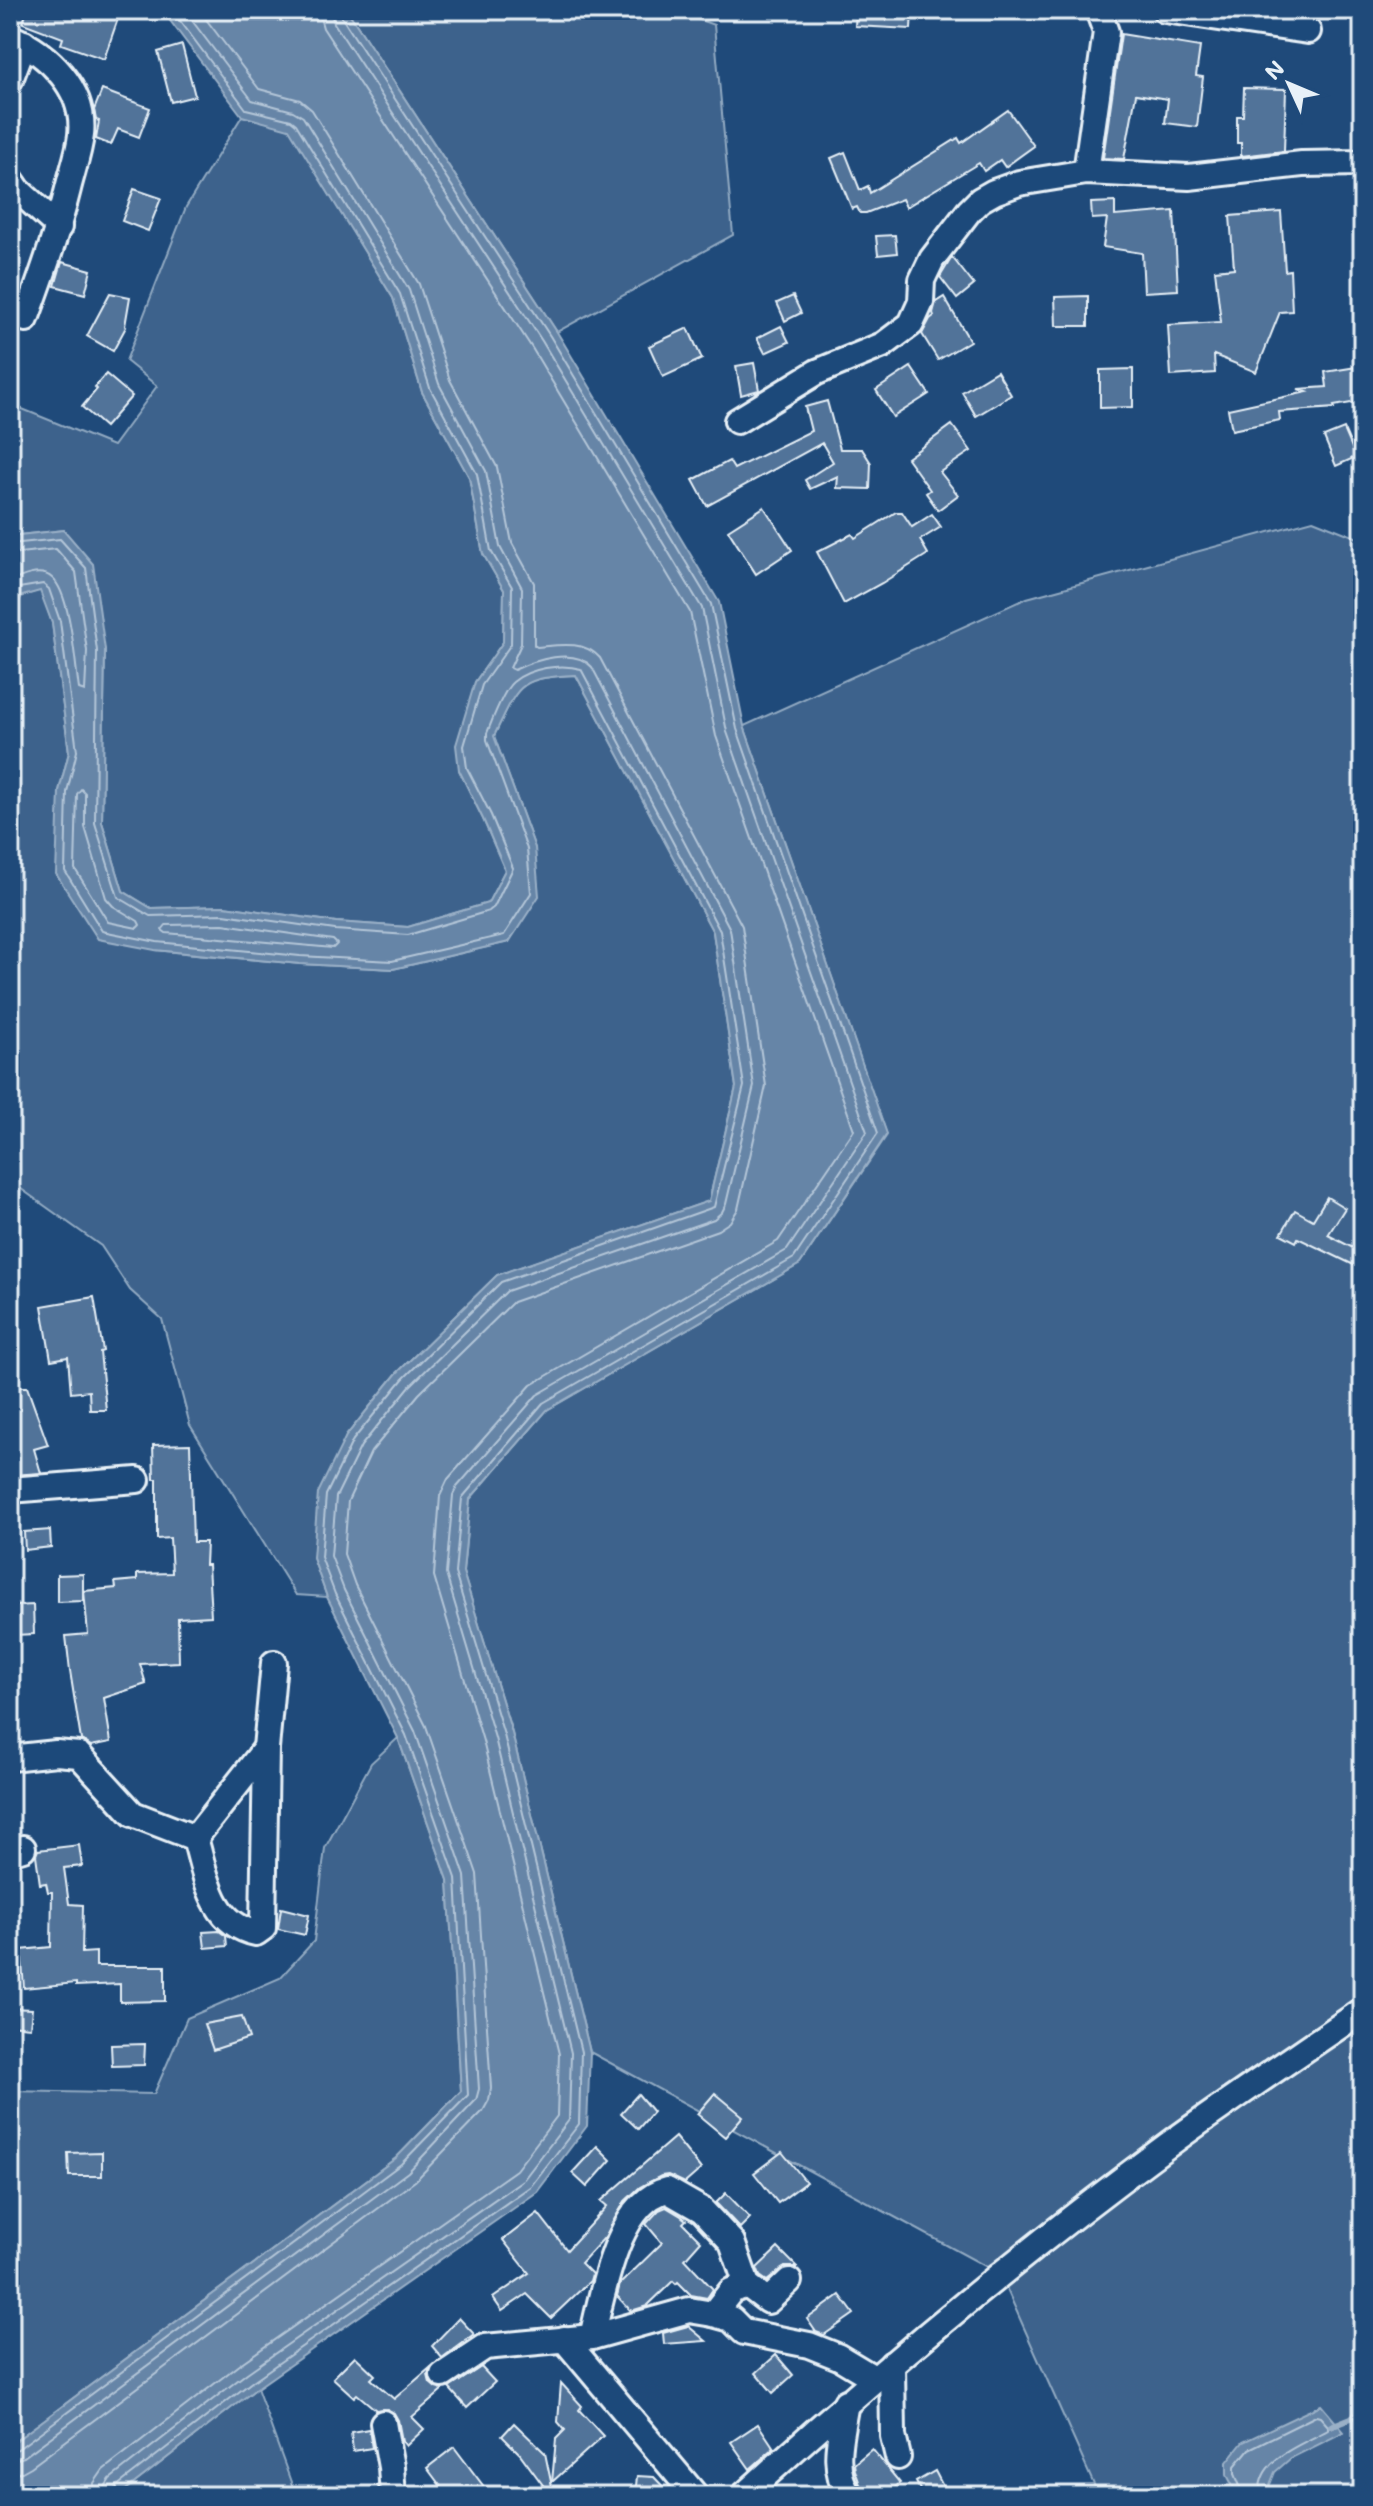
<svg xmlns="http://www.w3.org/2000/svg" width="1373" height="2506" font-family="Mali,sans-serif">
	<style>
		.green { fill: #3c628c; stroke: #92aac2; stroke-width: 2 }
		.water { fill: #6685a7; stroke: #9ab0c7; stroke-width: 2 }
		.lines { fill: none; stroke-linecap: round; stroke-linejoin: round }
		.shore { stroke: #b4c6d8; stroke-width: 2 }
		.stream { stroke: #9ab0c7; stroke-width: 6 }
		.building { fill: #517399; stroke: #e8f1f8; stroke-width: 2 }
		.minor-casing { stroke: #e8f1f8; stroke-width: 30 }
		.minor { stroke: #1f4a7a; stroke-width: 24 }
	</style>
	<rect width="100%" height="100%" fill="#1f4a7a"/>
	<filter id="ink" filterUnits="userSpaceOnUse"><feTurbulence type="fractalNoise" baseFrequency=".0125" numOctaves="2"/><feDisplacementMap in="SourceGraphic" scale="16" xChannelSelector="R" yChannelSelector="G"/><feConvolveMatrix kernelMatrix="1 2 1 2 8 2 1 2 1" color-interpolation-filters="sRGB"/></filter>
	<g filter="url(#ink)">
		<!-- green -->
		<g class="green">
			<path d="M347 10H672L714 25 733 235 557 332Z"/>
			<path d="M242 116 289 128 393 298 422 392 469 477 483 554 504 590 503 642 475 682 459 770 483 819 505 870 488 903 408 927 336 922 224 906 151 908 123 891 102 822 105 650 64 530 10 536V404L113 446 157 386 126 361 186 207Z"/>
			<path d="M1313 520 1363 540V2496H1099L1000 2274 590 2052 512 1733 463 1572 470 1499 547 1410 800 1264 887 1135 744 726 1027 598Z"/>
			<path d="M41 590 52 623 69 752 59 791 155 950 300 964 393 969 509 942 535 848 494 736C519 685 515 678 576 675L713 932 736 1087 709 1201 497 1275 397 1373 346 1436 313 1558 327 1597 296 1595 190 1425 162 1319 130 1290 101 1246 10 1181V613L22 596Z"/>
			<path d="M398 1738 448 1880 461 2091 396 2158 10 2445V2091L154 2094 187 2018 280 1978 314 1941 325 1848 371 1763Z"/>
			<path d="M257 2388 296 2496H118Z"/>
		</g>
		<!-- water -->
		<g class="water">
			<path d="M162 10H347L557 332 719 602 744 726 887 1134 800 1264 547 1410 470 1499 463 1572 512 1733 590 2052 587 2126 537 2192 257 2388 118 2496H10V2445L396 2158 461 2091 448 1880 398 1738 327 1597 313 1558 318 1493 346 1436 397 1373 497 1275 709 1201 736 1087 713 932 576 675C516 678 519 685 494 736L535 848 539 896 509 942 393 969 300 964 155 950 98 939 56 874 59 791 69 752 52 623 40 591 22 596 10 613V536L64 530 93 564 105 650 102 822 123 891 151 908 224 906 336 922 408 927 488 903 505 870 483 819 459 770 456 745 475 682 503 642 504 590 483 554 469 477 422 392 393 298 289 129 242 116Z"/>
			<path d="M1321 2405 1344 2432 1291 2458 1275 2472 1267 2492 1270 2496H1238L1227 2475V2462L1243 2442Z"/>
		</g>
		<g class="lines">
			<!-- shore -->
			<g class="shore">
				<path d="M10 544 60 539 86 568 97 651 95 823 118 897 150 916 224 914 335 930 408 935 489 911 494 907 513 868 491 815 467 768 464 746 482 685 511 644 512 587 491 551 477 474 430 388 400 294 296 124 291 120 246 109 172 10"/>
				<path d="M10 554 56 549 76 572 87 651 85 691 79 689C75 664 71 594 52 578 41 568 21 576 10 583"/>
				<path d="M10 599 19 588 43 584 49 589 60 621 77 751 67 792 65 871 102 931 157 942 300 956 392 961 504 935 531 893 527 849 487 740V733C492 721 503 690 513 682 529 668 561 663 581 669L720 931 744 1086 714 1207 501 1282 403 1379 353 1440 326 1495 321 1557 335 1594 406 1735 456 1878 468 2095 401 2164 18 2449 10 2451"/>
				<path d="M81 789 85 793V827L106 898 113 906 138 921 140 925 137 928 108 922 75 869 77 794Z"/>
				<path d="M223 924 333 940 337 944 333 948 166 933 162 930 166 925Z"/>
				<path d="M10 2461 24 2457 408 2172 476 2100 479 2089 465 1876 415 1731 344 1590 331 1556 336 1497 361 1446 410 1386 507 1291 714 1219 722 1212 726 1204 754 1086 730 929 592 667C574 647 535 660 514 670L510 668 521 644 522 588 500 547 486 471 439 384 409 290 303 117 293 111 252 100 184 10"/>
				<path d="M10 2473 22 2472 31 2467 415 2181 483 2111 489 2100 491 2088 477 1874 426 1726 355 1585 344 1554 348 1501 371 1452 419 1394 513 1302 718 1230 730 1222 738 1209 766 1086 742 926 600 658C584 640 559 645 537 647L534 645V583L512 543 497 467 450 380 419 284 312 110 300 100 259 89 199 10"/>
				<path d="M92 2496 94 2483 103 2470 240 2364 516 2170 557 2116 559 2054 483 1741 434 1576 440 1496 448 1479 531 1385 778 1241 854 1130 716 736 690 612 532 348 323 28 318 10"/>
				<path d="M104 2496 105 2487 110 2479 247 2373 524 2179 569 2120 571 2053 495 1738 446 1574 453 1495 457 1487 537 1395 787 1250 867 1132 727 732 702 608 542 341 334 23 330 10"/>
				<path d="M114 2496 117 2486 253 2381 531 2186 579 2124 581 2052 504 1735 455 1573 462 1498 543 1403 794 1258 878 1133 737 729 711 604 550 336 342 18 341 10"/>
				<path d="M1244 2496 1235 2474V2466L1249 2449 1316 2416 1320 2417 1328 2426V2430C1302 2445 1256 2458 1260 2496"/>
			</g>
			<!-- stream -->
			<path class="stream" d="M1331 2426 1351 2418 1363 2409"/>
		</g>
		<!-- building -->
		<g class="building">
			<path d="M27 10H121L104 59 61 44 63 38 23 23Z"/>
			<path d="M856 10H912L911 29 855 26Z"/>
			<path d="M1121 34 1200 47 1196 76 1203 77 1197 127 1165 123 1168 99 1136 94 1124 159 1103 158Z"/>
			<path d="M182 45 195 96 171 102 158 52Z"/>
			<path d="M1244 88 1286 89 1284 151 1241 156V143H1237V116H1243Z"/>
			<path d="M102 90 150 108 139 137 118 129 111 145 96 139 99 121 96 120 94 110Z"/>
			<path d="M1008 110 1034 146 1005 167 1000 160 984 171 979 163 906 207 902 199 866 213H860L857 207 852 209 831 158 845 152 860 190 868 186 870 193 958 138 961 143Z"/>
			<path d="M134 189 161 198 148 231 122 221Z"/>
			<path d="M1115 202V216L1174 211 1178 290 1144 292 1142 253 1103 247 1107 218 1092 219 1091 203Z"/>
			<path d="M1281 212 1285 271 1290 270 1292 311 1280 312 1256 372 1214 355 1215 373 1171 376 1168 325 1221 322 1215 270 1234 268 1230 216Z"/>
			<path d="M895 235 897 253 878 255 876 236Z"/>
			<path d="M952 257 974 285 957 299 940 277Z"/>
			<path d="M62 262 91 270 85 294 55 286Z"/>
			<path d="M110 293 130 297 125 326 126 327 113 351 87 336Z"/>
			<path d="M793 296 801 313 785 321 777 303Z"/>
			<path d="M1088 296V326H1056L1055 297Z"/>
			<path d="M944 297 970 341 938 360 922 334 930 319 934 316 933 313 936 302Z"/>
			<path d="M781 326 789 342 765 353 757 338Z"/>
			<path d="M688 328 702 359 663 377 649 346Z"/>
			<path d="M754 363 759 390 741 395 736 366Z"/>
			<path d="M1363 366V401L1334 406 1335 408 1279 412 1280 420 1232 430 1228 409 1307 392 1298 389 1327 387 1325 372Z"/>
			<path d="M911 367 929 394 893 417 876 390Z"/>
			<path d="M1133 369V407L1100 408V370Z"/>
			<path d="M997 371 1011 395 976 416 962 392Z"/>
			<path d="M106 374 132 396 105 427 82 407 97 389 95 387Z"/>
			<path d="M827 401 840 449H862L871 463 870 489 837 488 838 476 810 489 805 480 833 462 822 443 707 506 693 480 729 461 734 469 811 431 805 407Z"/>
			<path d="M952 425 971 451 940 472 958 495 938 510 926 493 930 490 907 458Z"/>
			<path d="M1344 429 1356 457 1336 466 1324 437Z"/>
			<path d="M764 507 792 550 756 574 728 530Z"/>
			<path d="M896 512H902L912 527 932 514 941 527 920 540 928 554 882 583 844 604 817 552 852 534 855 538Z"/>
			<path d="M1327 1197 1345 1208 1328 1235 1363 1253 1358 1267 1298 1238 1296 1242 1281 1234 1295 1210 1313 1220Z"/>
			<path d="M94 1297 103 1351 100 1352 106 1410H90L89 1391 71 1393 68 1357 51 1360 42 1306Z"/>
			<path d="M21 1387H27L48 1445 34 1449 41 1473 13 1475 10 1464 14 1462 10 1448V1390Z"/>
			<path d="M190 1444 193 1542H206L205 1565H208L211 1616 178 1618 179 1662 140 1664 146 1684 104 1698 111 1742 91 1746 81 1740 70 1671 66 1636 88 1634 84 1591 116 1588 115 1582 137 1580V1574L172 1573 170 1538 157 1539V1479H154L153 1445Z"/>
			<path d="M50 1530 51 1547 25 1550 24 1532Z"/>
			<path d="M83 1574V1601L57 1602V1575Z"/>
			<path d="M33 1605 34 1634 15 1635 14 1606Z"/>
			<path d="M79 1845 82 1866 64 1868 69 1904 83 1905 82 1953 96 1952V1966H165V2001L120 2002V1984L76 1986V1983L24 1988 21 1950 51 1947 52 1892H48L46 1883 40 1884 36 1855 38 1850Z"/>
			<path d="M281 1908 309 1915 305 1935 278 1929Z"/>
			<path d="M219 1931 226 1936 227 1946 205 1948 203 1932Z"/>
			<path d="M10 2008 32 2009 30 2027 10 2025Z"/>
			<path d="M242 2017 249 2038 213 2050 204 2024Z"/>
			<path d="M145 2044 144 2065 112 2066 111 2045Z"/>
			<path d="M715 2093 743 2116 725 2137 697 2114Z"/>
			<path d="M638 2094 653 2112 638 2129 621 2113Z"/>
			<path d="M675 2137 701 2169 685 2183 668 2175 661 2176 640 2187 625 2201 605 2237 581 2263 592 2274 590 2281 551 2318 527 2294 502 2311 493 2298 529 2273 503 2240 538 2213 567 2250 607 2206 601 2201Z"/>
			<path d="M597 2146 611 2160 587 2187 572 2173Z"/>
			<path d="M102 2152V2176H69L68 2153Z"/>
			<path d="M782 2152 806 2182 778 2203 754 2173Z"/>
			<path d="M726 2193 750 2218 740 2228 716 2203Z"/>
			<path d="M666 2207 681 2216 686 2220 683 2223 701 2241 685 2259 713 2289 707 2298 691 2295 678 2282 676 2284 673 2281 647 2306 631 2311 617 2296 620 2284 662 2243 646 2224 659 2210Z"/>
			<path d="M778 2248 797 2267H785L767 2281 760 2276 757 2268Z"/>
			<path d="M840 2295 854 2314 824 2335 816 2332 807 2319Z"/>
			<path d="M459 2318 474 2334 442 2358 432 2346Z"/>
			<path d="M688 2326 706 2341 664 2344 663 2333Z"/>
			<path d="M776 2355 793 2375 773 2393 756 2373Z"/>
			<path d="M355 2356 375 2375 371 2379 394 2399 430 2368 428 2375 430 2383 436 2388 443 2390 412 2417 424 2429 406 2446 402 2441 398 2420 394 2413 387 2409 376 2410 357 2394 354 2397 333 2378Z"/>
			<path d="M481 2367 495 2382 467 2408 449 2388Z"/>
			<path d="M561 2383 582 2406 579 2410 603 2436 552 2482 556 2439 565 2430 558 2422Z"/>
			<path d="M514 2423 545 2453 554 2496H551L520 2454 502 2436Z"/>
			<path d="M758 2424 774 2448 750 2469 731 2442Z"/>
			<path d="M369 2429 372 2448 353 2451 351 2432Z"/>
			<path d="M454 2447 491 2496H448L427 2468Z"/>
			<path d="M872 2449 900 2483 885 2496H864L855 2470 854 2464Z"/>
			<path d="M935 2471 948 2496H923L916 2482Z"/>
			<path d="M637 2476 654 2477 672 2496H635Z"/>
		</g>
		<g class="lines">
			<!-- minor casing -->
			<g class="minor-casing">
				<g id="minor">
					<path d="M1165 10 1308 31"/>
					<path d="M10 37C48 53 86 89 81 135 79 153 72 172 68 189 57 234 42 276 26 319"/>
					<path d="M10 80 24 43"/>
					<path d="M1086 172 1106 32 1098 10"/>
					<path d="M10 178 19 191 59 227"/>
					<path d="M737 421 817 372 883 345 911 324 921 302 922 280 932 259 969 211 980 200 994 192 1019 183 1086 172 1189 177 1302 164 1363 163"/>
					<path d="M10 1490 137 1480"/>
					<path d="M10 1758 56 1753 79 1755 133 1814 195 1838C206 1875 211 1924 256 1933L263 1928 266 1748 274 1663"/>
					<path d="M195 1838 266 1748"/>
					<path d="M10 1852 23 1848"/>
					<path d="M713 2314 731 2319 744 2332 809 2345 839 2357 874 2378"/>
					<path d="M592 2337C603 2293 617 2202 667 2190L702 2210 732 2242 747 2285 768 2301 789 2281"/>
					<path d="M564 2339 696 2496"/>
					<path d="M892 2364 893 2436 898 2457"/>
					<path d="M443 2375 485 2347 592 2337 689 2310 713 2314 731 2291 747 2285"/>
					<path d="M846 2402C841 2435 830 2466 849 2496"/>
					<path d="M383 2423 391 2467 393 2496"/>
					<path d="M743 2496C879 2372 1020 2254 1168 2145 1232 2098 1298 2055 1363 2010"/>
				</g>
			</g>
			<!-- minor -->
			<use href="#minor" class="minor"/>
		</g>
	</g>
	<!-- margin -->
	<rect width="1373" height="2506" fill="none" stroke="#1f4a7a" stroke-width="40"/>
	<rect x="20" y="20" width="1333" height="2466" fill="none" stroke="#e8f1f8" stroke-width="3" filter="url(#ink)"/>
	<!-- north arrow -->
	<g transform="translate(1289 84) rotate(314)" stroke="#1f4a7a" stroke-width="6" paint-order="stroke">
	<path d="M0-6L14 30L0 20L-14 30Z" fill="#e8f1f8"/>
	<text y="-12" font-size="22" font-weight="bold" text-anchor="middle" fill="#e8f1f8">N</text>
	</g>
</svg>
